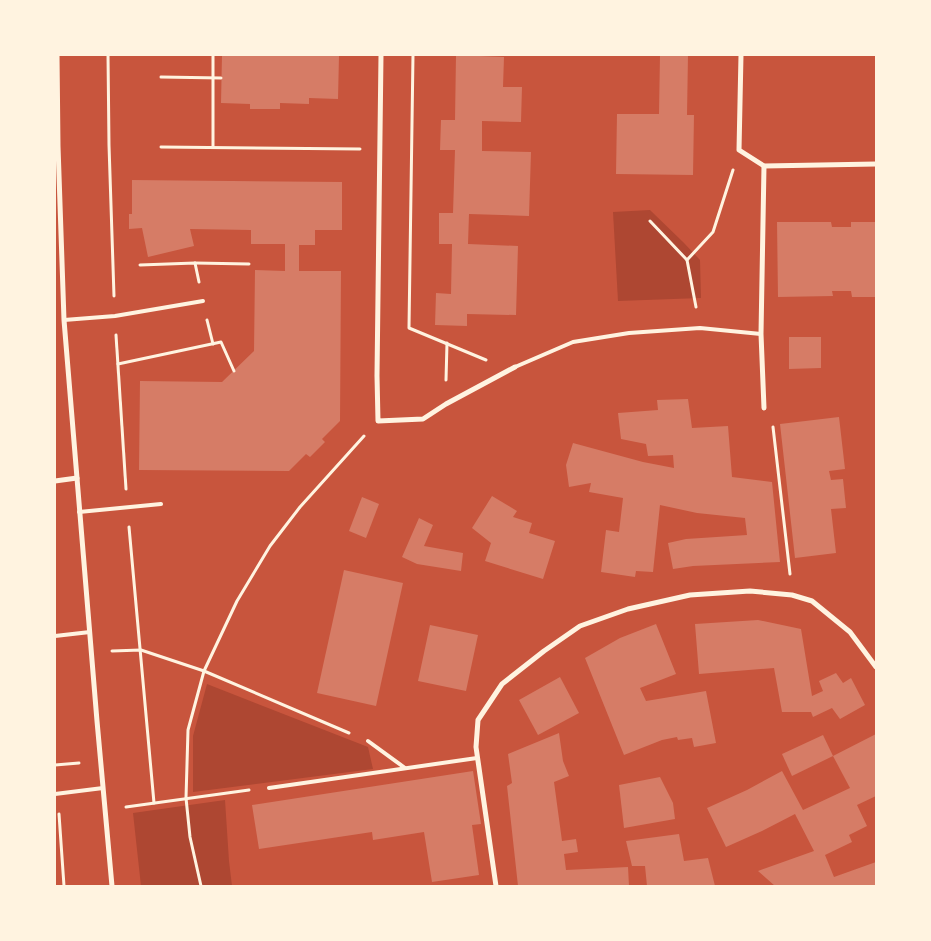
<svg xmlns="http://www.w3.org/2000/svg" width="931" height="941" font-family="Barlow,sans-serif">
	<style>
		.green { fill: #ae4732 }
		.building { fill: #d67c66 }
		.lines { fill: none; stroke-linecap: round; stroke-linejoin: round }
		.path { stroke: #fff3e0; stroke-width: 3 }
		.service { stroke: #fff3e0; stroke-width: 4 }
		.minor { stroke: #fff3e0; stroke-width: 5 }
	</style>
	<rect width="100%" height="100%" fill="#c8553d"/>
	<!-- green -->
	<g class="green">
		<path d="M650 210 684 243 700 260 701 298 618 301 613 212Z"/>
		<path d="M207 684 368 747 373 769 193 792V736Z"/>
		<path d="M225 800 229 861 232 886H141L133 813Z"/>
	</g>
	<!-- building -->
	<g class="building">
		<path d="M222 55H310V56H339L338 99 309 98V104L280 103V109H250V104L221 103Z"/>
		<path d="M456 55 504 57 503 87H522L521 122 482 121V151L531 152 529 216 469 214 468 244 518 246 516 315 467 314V326L435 325 436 293 451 294 452 244H439V213H453L455 150H440L441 120H455Z"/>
		<path d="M660 55H688L687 115H694L693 175 616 174 617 114H659Z"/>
		<path d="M132 180 342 182V230H315V245H299V271H341L340 421 322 439 325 442 310 457 306 454 289 471 139 470 140 381 222 382 254 351 255 270 285 271V244H251V230L190 229 194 246 148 257 142 228 129 229V214H132Z"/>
		<path d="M777 222H831L832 227H851V222H876V297H852L851 291H832L833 296 778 297Z"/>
		<path d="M789 337H821V368L789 369Z"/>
		<path d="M688 399 692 428 728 426 732 477 772 482 780 562 693 566 673 569 668 543 686 539 747 535 745 518 697 513 660 505 653 572 636 571 635 577 601 572 606 530 619 532 623 498 589 492 591 483 569 487 566 465 573 443 643 462 674 468 673 455 648 456 646 444 621 439 618 413 658 410 657 400Z"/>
		<path d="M839 417 845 469 829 471 831 480 843 479 846 508 831 509 836 553 795 558 780 424Z"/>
		<path d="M492 496 517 511 513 517 532 523 529 533 555 541 543 579 485 561 491 543 472 528Z"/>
		<path d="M362 497 379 504 366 538 349 531Z"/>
		<path d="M419 518 433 525 424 546 463 553 461 571 417 564 402 557Z"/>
		<path d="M344 570 403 583 376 706 317 693Z"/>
		<path d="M758 620 801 629 812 696 823 691 819 681 836 673 843 683 851 678 865 705 840 719 832 708 813 717 811 712H782L774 668 699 674 695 624Z"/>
		<path d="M656 624 676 674 640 688 646 701 706 691 716 743 694 747 692 738 678 740 677 737 662 740 624 755 585 658 620 638Z"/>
		<path d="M430 625 478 635 466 691 418 681Z"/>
		<path d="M560 677 579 713 538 735 519 700Z"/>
		<path d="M559 733 563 761 569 776 554 782 562 841 576 839 578 852 564 854 566 870 628 867 629 886H518L507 786 512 783 508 754Z"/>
		<path d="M876 734V796L857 805 867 826 849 835 852 842 825 855 834 877 876 862V886H775L758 871 814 851 795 814 762 831 726 847 707 808 747 790 782 771 803 810 850 788 833 756Z"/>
		<path d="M823 735 833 756 792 776 782 754Z"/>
		<path d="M473 771 481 824 472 825 479 875 432 882 424 832 373 840 372 832 259 849 252 805Z"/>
		<path d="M660 777 673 803 675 819 624 828 619 785Z"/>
		<path d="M679 834 684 861 708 858 715 886H647L645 866H632L626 841Z"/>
	</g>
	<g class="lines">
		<!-- path -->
		<g class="path">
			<path d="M108 55 109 145 114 296"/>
			<path d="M413 55 409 328 486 360"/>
			<path d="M161 77 221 78"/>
			<path d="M161 147 360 149"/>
			<path d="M213 147V55"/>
			<path d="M650 221 687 260"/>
			<path d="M195 263 249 264"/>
			<path d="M140 265 195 263 199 282"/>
			<path d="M696 307 687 260 713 232 733 170"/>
			<path d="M207 320 213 344"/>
			<path d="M116 335 126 489"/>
			<path d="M118 364 221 342 234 371"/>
			<path d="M446 380 447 343"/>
			<path d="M773 427 790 574"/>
			<path d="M129 527 154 803"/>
			<path d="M112 651 141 650 204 671 349 733"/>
			<path d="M55 765 79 763"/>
			<path d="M126 807 249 790"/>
			<path d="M59 814 64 886"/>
			<path d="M201 886 190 837 186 798 188 730 204 671 237 601 270 546 300 507 364 436"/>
		</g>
		<!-- service -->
		<g class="service">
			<path d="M64 320 115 316 203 301"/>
			<path d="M515 367 573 342 629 333 700 328 761 334"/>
			<path d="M79 512 161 504"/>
			<path d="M55 636 90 632"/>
			<path d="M368 741 405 768"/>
			<path d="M269 788 477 758"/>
			<path d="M55 794 103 788"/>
		</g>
		<!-- minor -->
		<g class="minor">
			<path d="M57 55 58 146 64 320 97 721 112 886"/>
			<path d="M381 55 377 376 378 421 423 419 446 404 515 367"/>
			<path d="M741 55 739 150 764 166 876 164"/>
			<path d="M764 166 761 334 764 408"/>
			<path d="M55 481 77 478"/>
			<path d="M496 886 476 747 478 720 502 684 544 651 580 626 628 609 690 595 750 591 792 595 812 601 850 632 876 667"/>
		</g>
	</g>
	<!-- border -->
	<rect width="931" height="941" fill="none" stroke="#fff3e0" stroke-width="112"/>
</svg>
